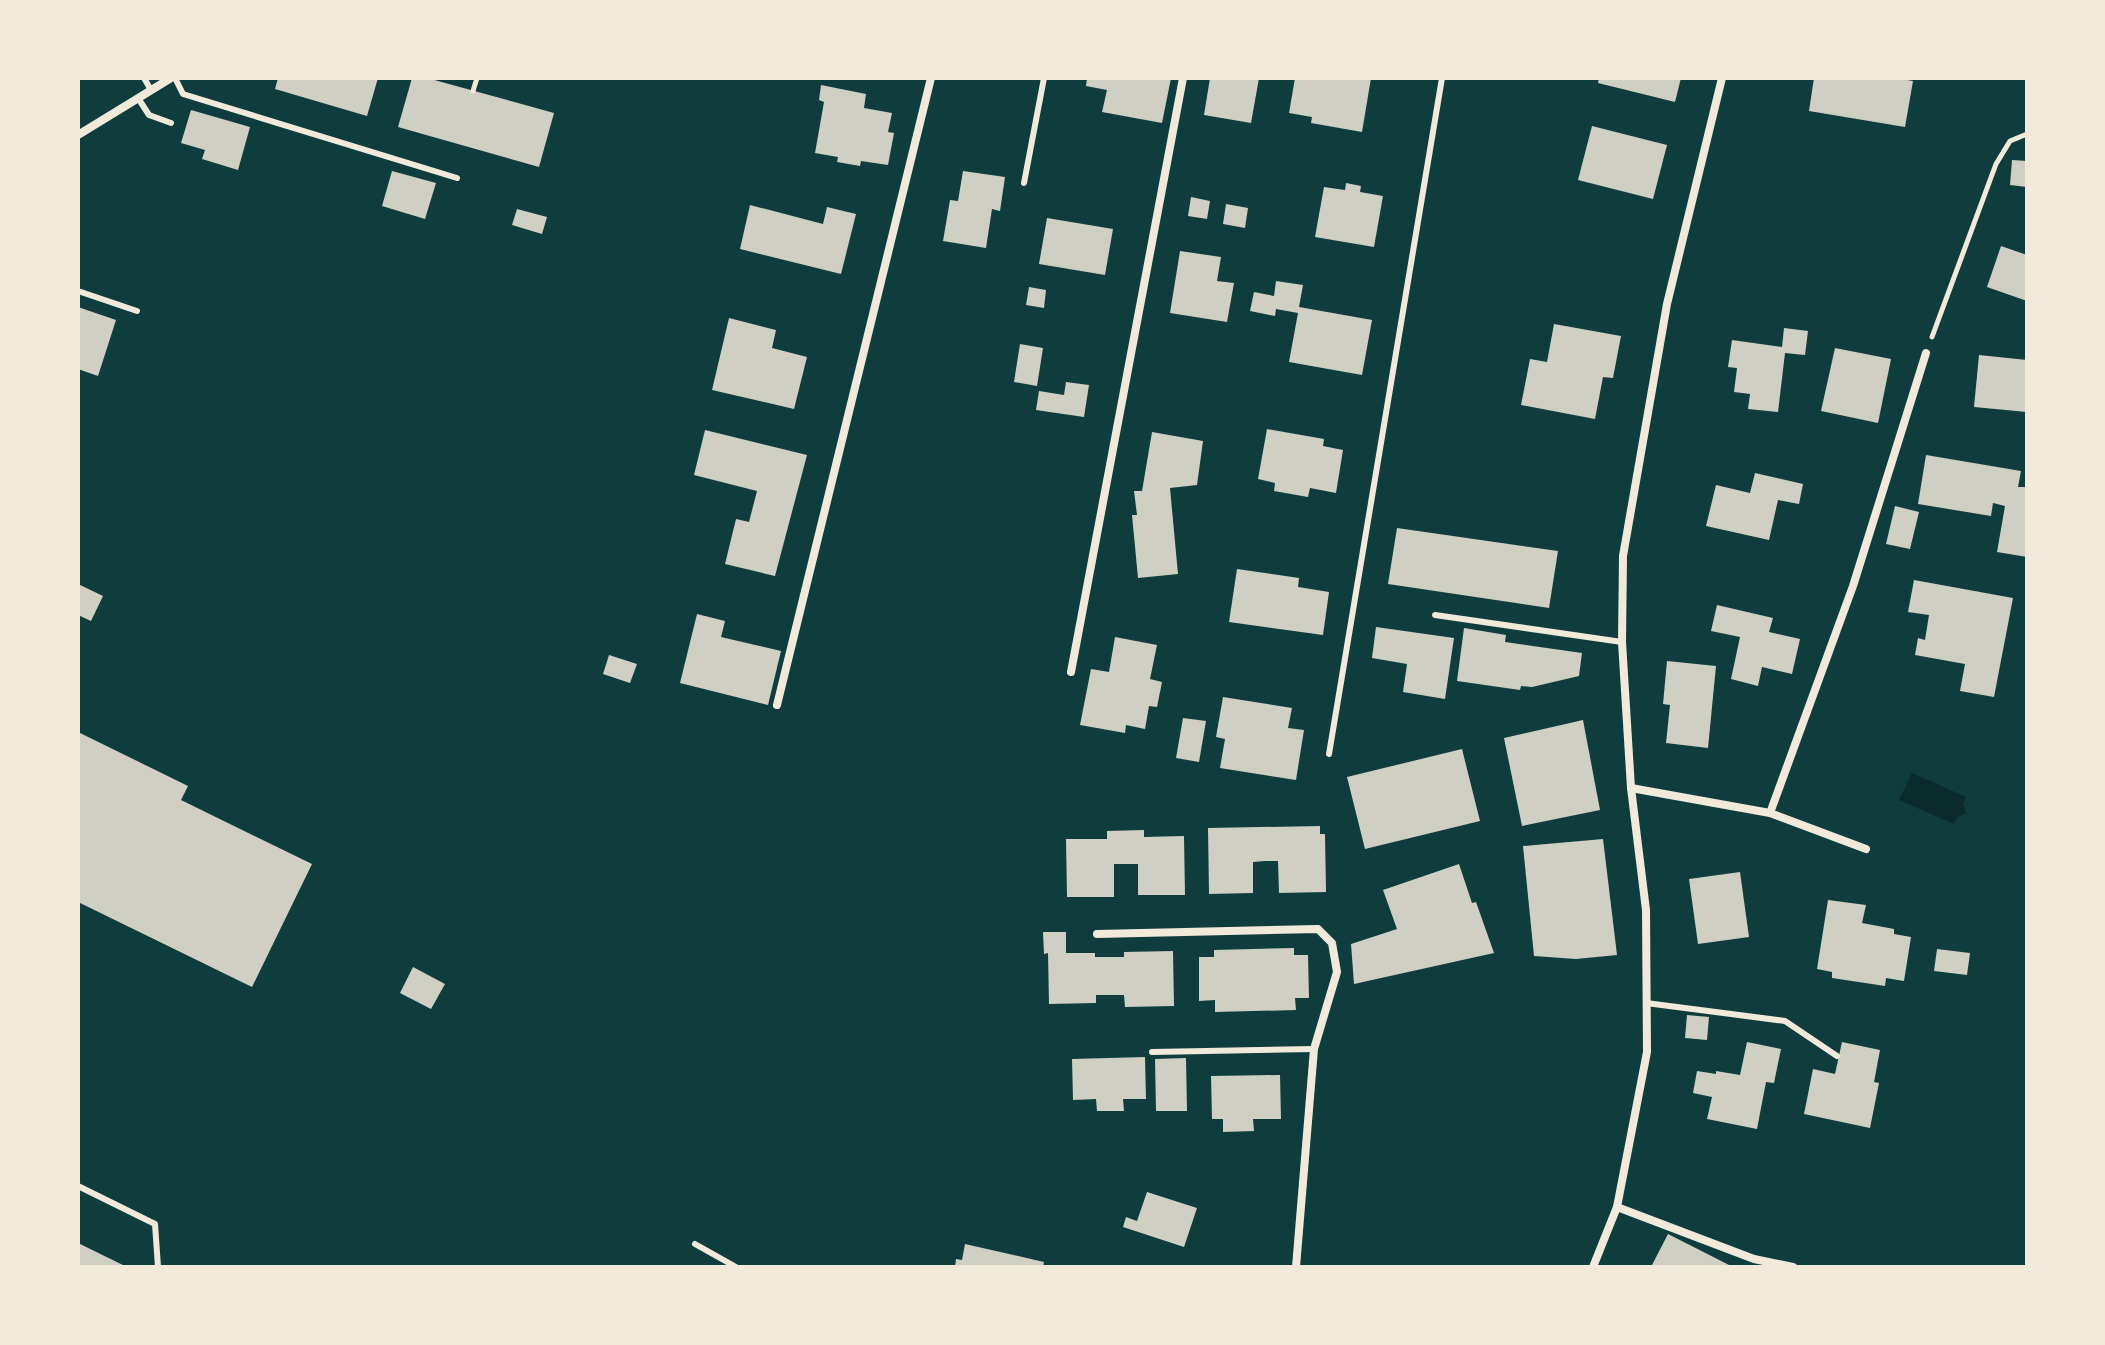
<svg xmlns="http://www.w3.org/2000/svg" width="2105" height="1345" font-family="Commissioner,sans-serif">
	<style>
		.water { fill: #0a2a2b }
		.building { fill: #cfcfc3 }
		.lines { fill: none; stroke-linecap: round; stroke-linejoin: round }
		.path { stroke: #f1e9da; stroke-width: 5 }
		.service { stroke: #f1e9da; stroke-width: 6 }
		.minor { stroke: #f1e9da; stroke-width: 8 }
	</style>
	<rect width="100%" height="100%" fill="#0f3d3e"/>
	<!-- water -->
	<path class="water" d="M1912 773 1966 797 1963 804 1966 813 1957 817 1954 824 1899 800Z"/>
	<!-- building -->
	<g class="building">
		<path d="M278 78H378L367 116 275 89Z"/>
		<path d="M412 78H427L554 113 539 167 398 127Z"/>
		<path d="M1087 78H1171L1162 123 1102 112 1107 90 1086 86Z"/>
		<path d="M1210 78H1259L1251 123 1204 115Z"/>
		<path d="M1295 78H1371L1362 132 1311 123 1312 117 1289 113Z"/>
		<path d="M1599 78H1681L1675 102 1598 83Z"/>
		<path d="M1814 78H1896L1913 81 1905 127 1809 111Z"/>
		<path d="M821 85 866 94 864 108 892 113 888 132 894 133 888 165 861 161 860 166 837 162 838 157 815 153 824 102 819 100Z"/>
		<path d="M191 110 250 127 238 170 202 159 205 150 181 143Z"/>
		<path d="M1592 126 1667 145 1653 199 1578 180Z"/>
		<path d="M2012 160 2027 161V187L2010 185Z"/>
		<path d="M392 171 436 183 425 219 382 206Z"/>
		<path d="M963 171 1005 177 1000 211 992 209 986 248 943 241 950 200 958 201Z"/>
		<path d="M1346 183 1361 186 1360 192 1383 196 1374 247 1315 237 1324 187 1345 190Z"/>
		<path d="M1191 197 1210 201 1207 219 1188 216Z"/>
		<path d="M1226 204 1248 208 1245 228 1223 224Z"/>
		<path d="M750 205 823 224 827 207 856 214 841 274 740 249Z"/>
		<path d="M517 209 547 217 542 234 512 225Z"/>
		<path d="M1047 218 1113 229 1105 275 1039 264Z"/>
		<path d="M2001 246 2027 255V301L1987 287Z"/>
		<path d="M1180 251 1221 257 1217 281 1234 283 1227 322 1170 313Z"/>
		<path d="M1276 281 1303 285 1299 307 1372 320 1362 375 1289 362 1298 313 1276 309 1275 316 1250 311 1254 292 1274 296Z"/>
		<path d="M1029 287 1046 290 1044 308 1026 305Z"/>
		<path d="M78 307 116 320 98 376 78 369Z"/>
		<path d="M729 318 776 330 772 348 807 357 794 409 712 390Z"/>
		<path d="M1554 324 1621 336 1613 378 1603 377 1595 419 1521 405 1530 359 1547 362Z"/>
		<path d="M1784 328 1808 331 1805 355 1785 353 1778 412 1748 409 1750 394 1734 392 1737 368 1728 367 1732 340 1782 347Z"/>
		<path d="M1020 344 1043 348 1037 386 1014 382Z"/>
		<path d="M1835 348 1891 359 1878 423 1821 411Z"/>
		<path d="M1979 355 2027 360V412L1974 407Z"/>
		<path d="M1066 382 1089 385 1084 417 1036 410 1039 391 1064 395Z"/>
		<path d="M1267 429 1324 439 1323 446 1343 450 1336 493 1310 488 1308 497 1274 491 1275 483 1258 479Z"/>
		<path d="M705 430 807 455 775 576 725 564 736 519 749 522 757 491 694 475Z"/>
		<path d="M1152 432 1203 441 1197 485 1170 488 1178 574 1138 578 1132 515H1137L1134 491H1142Z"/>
		<path d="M1926 455 2021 471 2018 487H2027V557L1997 552 2005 506 1993 503 1991 516 1918 504Z"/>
		<path d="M1755 473 1803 484 1799 504 1778 500 1769 540 1706 526 1716 485 1750 493Z"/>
		<path d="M1895 506 1919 512 1910 549 1886 544Z"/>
		<path d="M1397 528 1558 551 1549 608 1388 584Z"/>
		<path d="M1237 569 1299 578 1298 587 1329 592 1323 635 1229 622Z"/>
		<path d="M1914 580 2013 598 1994 697 1960 691 1965 664 1915 655 1918 638 1925 640 1929 615 1908 612Z"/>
		<path d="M78 584 103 596 91 621 78 615Z"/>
		<path d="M1717 605 1773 618 1769 632 1800 639 1792 674 1762 667 1758 686 1731 679 1740 637 1711 631Z"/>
		<path d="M697 614 725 621 721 637 781 651 768 705 680 683Z"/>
		<path d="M1376 627 1454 638 1445 699 1403 692 1407 664 1372 658Z"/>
		<path d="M1464 628 1506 635 1505 642 1582 653 1579 676 1532 687 1521 686 1520 690 1457 681Z"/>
		<path d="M1115 637 1157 645 1150 679 1162 682 1157 707 1149 706 1145 729 1126 725 1125 733 1080 725 1091 669 1109 672Z"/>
		<path d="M609 655 637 664 630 683 603 674Z"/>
		<path d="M1667 661 1716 666 1708 748 1666 743 1670 705 1663 704Z"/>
		<path d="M1223 697 1292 708 1288 728 1304 730 1296 780 1220 768 1225 739 1216 737Z"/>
		<path d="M1183 718 1206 721 1199 762 1176 758Z"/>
		<path d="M1583 720 1600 810 1522 826 1504 738Z"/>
		<path d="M78 732 188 786 181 800 312 864 252 987 78 902Z"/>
		<path d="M1462 749 1480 821 1365 849 1347 777Z"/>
		<path d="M1320 826V834H1325L1326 892 1279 893 1278 861H1265L1253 862V893L1209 894 1208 828Z"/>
		<path d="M1144 830V837L1184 836 1185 895H1138V864H1114V897H1067L1066 839H1107V831Z"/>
		<path d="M1603 839 1617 955 1576 959 1534 956 1523 846Z"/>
		<path d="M1459 864 1472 903 1476 902 1494 953 1354 984 1351 944 1397 929 1383 890Z"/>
		<path d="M1740 872 1749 937 1698 944 1689 879Z"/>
		<path d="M1828 900 1866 905 1862 923 1894 929V934L1911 937 1904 981 1886 978 1885 986 1832 978V972L1817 969Z"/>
		<path d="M1043 932H1066V953H1095V957H1124V952L1173 951 1174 1006 1125 1007 1124 995H1096V1003L1049 1004 1048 953 1044 954Z"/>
		<path d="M1294 948V955H1308L1309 998H1295L1296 1010 1215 1012V1000L1199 1001V957H1214V950Z"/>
		<path d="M1937 949 1970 953 1967 975 1934 971Z"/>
		<path d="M413 967 445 984 431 1009 400 993Z"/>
		<path d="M1687 1015 1709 1017 1707 1040 1685 1038Z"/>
		<path d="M1747 1042 1781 1049 1774 1083 1766 1082 1757 1129 1707 1119 1712 1097 1693 1093 1697 1071 1716 1074V1071L1740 1075Z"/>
		<path d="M1842 1042 1880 1050 1874 1082 1879 1083 1870 1128 1804 1114 1813 1069 1835 1074Z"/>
		<path d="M1145 1057 1146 1099H1123L1124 1111H1097L1096 1099 1073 1100 1072 1059Z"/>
		<path d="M1186 1058 1187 1111H1156L1155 1059Z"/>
		<path d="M1280 1075 1281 1119H1253L1254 1131 1223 1132V1119H1212L1211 1076Z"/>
		<path d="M1147 1192 1197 1208 1184 1247 1123 1227 1126 1217 1137 1221Z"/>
		<path d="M1668 1234 1733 1267H1651Z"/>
		<path d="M78 1243 127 1267H78Z"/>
		<path d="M965 1244 1044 1262 1043 1267H955L956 1259 962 1260Z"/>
	</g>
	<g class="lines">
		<!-- path -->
		<g class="path">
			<path d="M473 91 477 78"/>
			<path d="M1932 337 1996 164 2010 141 2027 134"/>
		</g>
		<!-- service -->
		<g class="service">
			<path d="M144 78 151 90"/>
			<path d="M175 78 183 94 457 178"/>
			<path d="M138 98 149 115 171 123"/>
			<path d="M1024 183 1044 78"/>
			<path d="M78 291 137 311"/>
			<path d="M1435 615 1622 642"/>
			<path d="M1329 754 1442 78"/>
			<path d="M1646 1003 1785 1021 1837 1056"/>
			<path d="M1152 1052 1314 1049"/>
			<path d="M78 1186 155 1224 158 1267"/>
			<path d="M695 1244 736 1267"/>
		</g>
		<!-- minor -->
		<g class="minor">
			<path d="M78 135 171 78"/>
			<path d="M1071 672 1183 78"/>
			<path d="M777 705 931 78"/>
			<path d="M1631 788 1770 813 1866 849"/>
			<path d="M1770 813 1853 586 1926 353"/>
			<path d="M1097 934 1318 929 1332 943 1337 972 1314 1049 1296 1267"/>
			<path d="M1617 1207 1754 1259 1793 1267"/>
			<path d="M1593 1267 1617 1207 1647 1052 1646 910 1631 788 1622 642 1623 556 1667 304 1722 78"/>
		</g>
	</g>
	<!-- border -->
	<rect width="2105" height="1345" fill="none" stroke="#f1e9da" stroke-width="160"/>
</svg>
